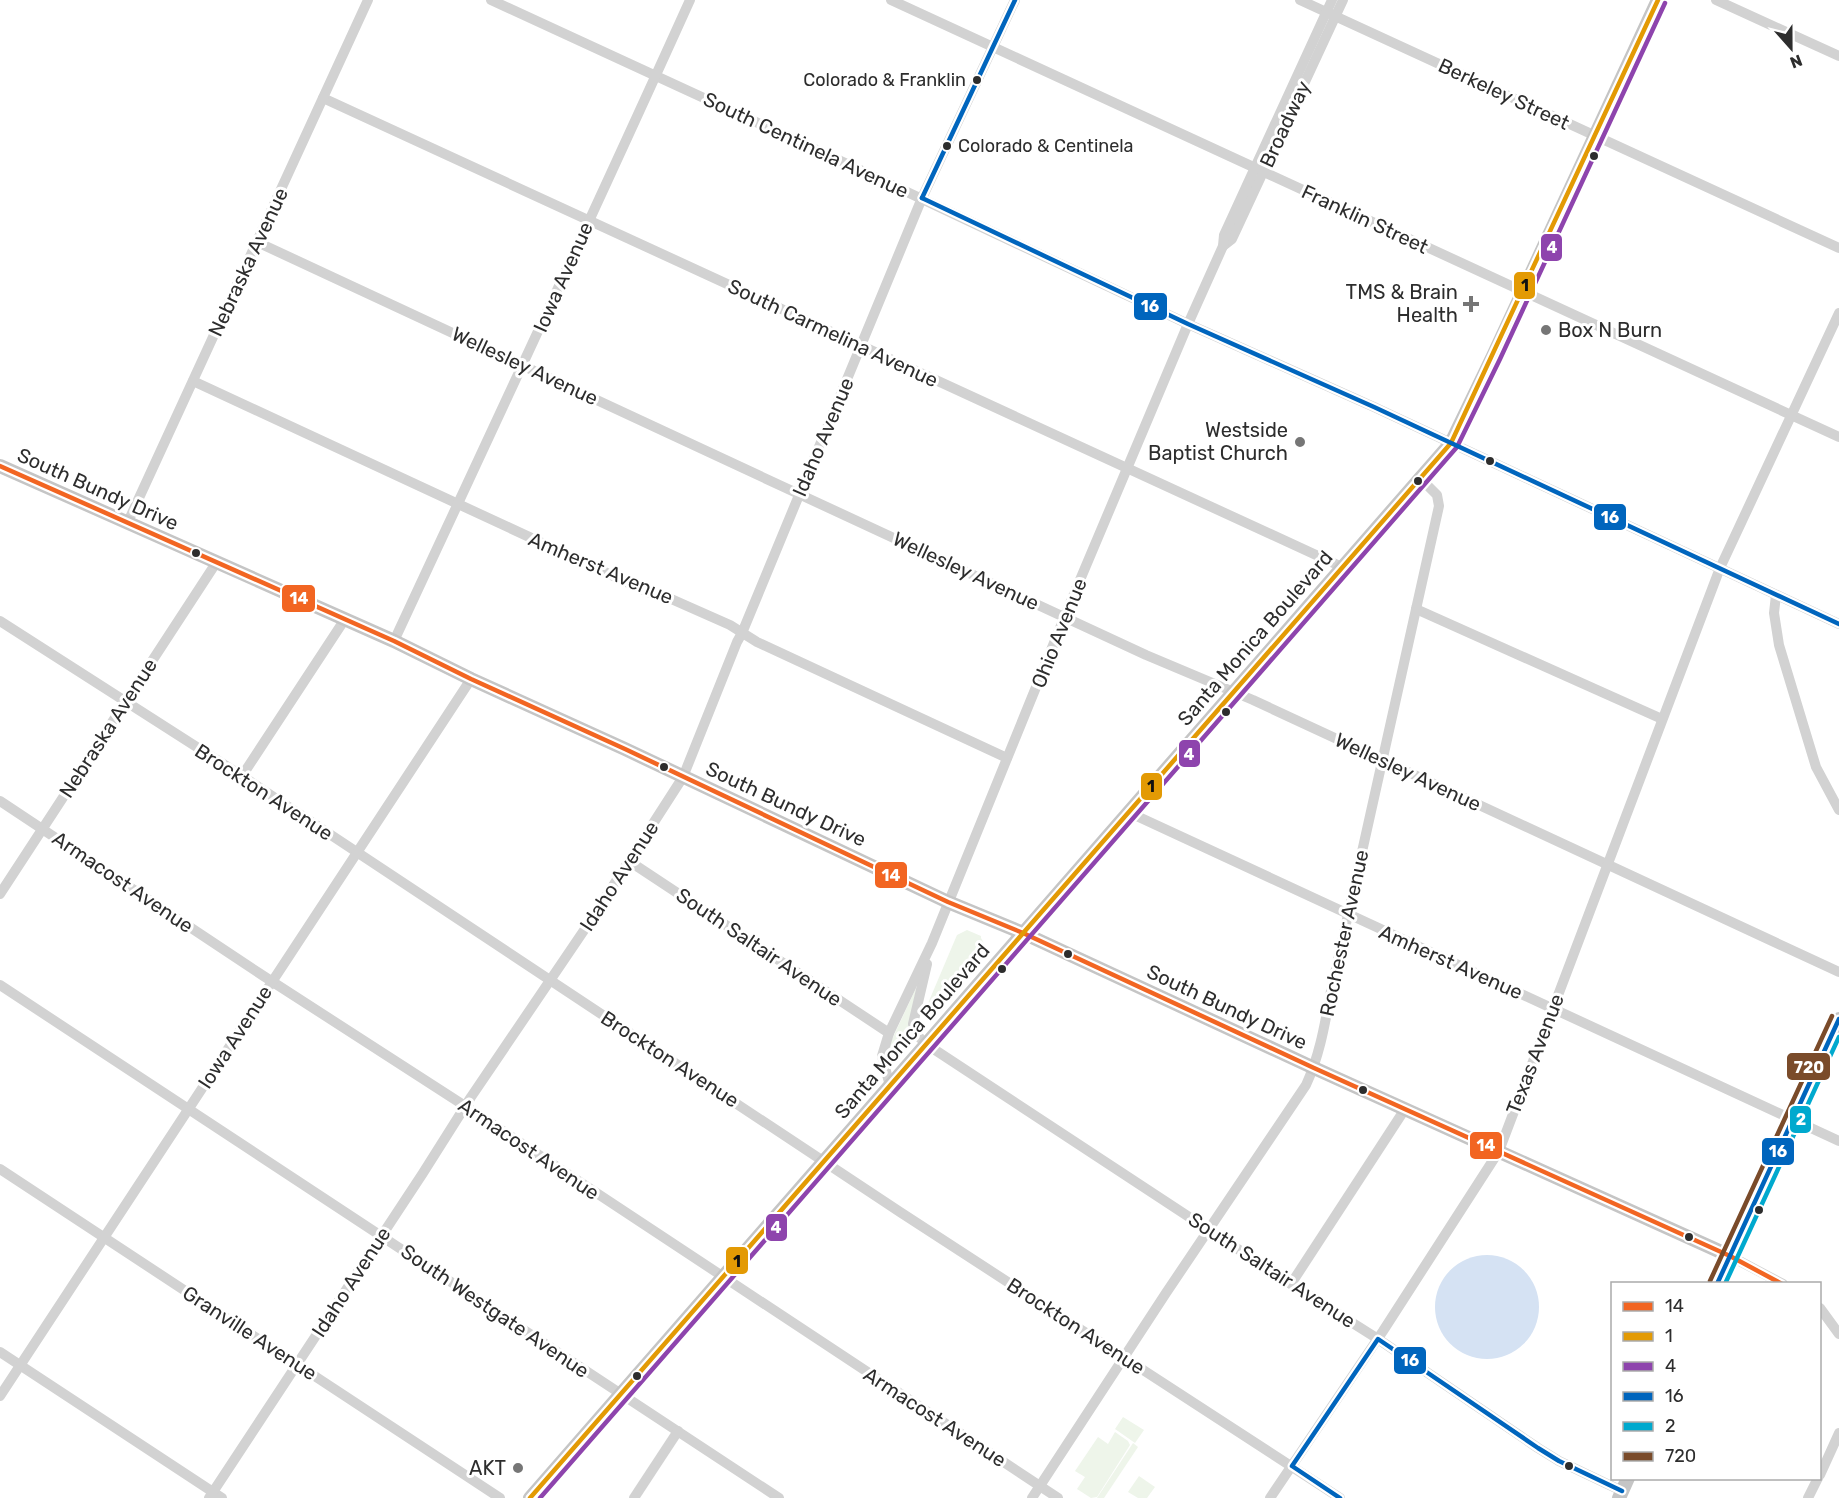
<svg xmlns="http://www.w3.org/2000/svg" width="1839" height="1498" font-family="Rubik,sans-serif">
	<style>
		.green { fill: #eef5ea }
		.water { fill: #d5e2f3 }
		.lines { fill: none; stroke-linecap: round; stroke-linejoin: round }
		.minor { stroke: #d2d2d2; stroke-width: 10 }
		.major { stroke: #c5c5c5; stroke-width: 14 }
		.bus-1-casing { stroke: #fff; stroke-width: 9 }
		.bus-2-casing { stroke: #fff; stroke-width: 9 }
		.bus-3-casing { stroke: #fff; stroke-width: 9 }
		.bus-4-casing { stroke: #fff; stroke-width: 9 }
		.bus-5-casing { stroke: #fff; stroke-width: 9 }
		.bus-6-casing { stroke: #fff; stroke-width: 9 }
		.bus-1 { stroke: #f26522; stroke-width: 4.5 }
		.bus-2 { stroke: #e39a04; stroke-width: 4.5 }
		.bus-3 { stroke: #8e44ad; stroke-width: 4.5 }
		.bus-4 { stroke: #0065bd; stroke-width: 4.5 }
		.bus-5 { stroke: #00a9ce; stroke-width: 4.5 }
		.bus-6 { stroke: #7a4b2a; stroke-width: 4.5 }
		.bus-dot { fill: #2d2d2d; stroke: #fff; stroke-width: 2 }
		.poi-dot { fill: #767676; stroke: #fff; stroke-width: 2 }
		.labels { text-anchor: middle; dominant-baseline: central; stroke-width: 6; stroke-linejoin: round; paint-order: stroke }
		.bus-label { font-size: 18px; fill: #2d2d2d; stroke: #fff; text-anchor: end }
		.street-label { font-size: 20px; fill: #2d2d2d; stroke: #fff }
		.poi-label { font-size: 20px; fill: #2d2d2d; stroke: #fff; text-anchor: end }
		.line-badge { stroke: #fff; stroke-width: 2 }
		.badge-label { font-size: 16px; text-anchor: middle; font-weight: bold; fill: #fff }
		.pale-badge-label { font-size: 16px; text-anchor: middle; font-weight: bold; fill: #111 }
	</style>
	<rect width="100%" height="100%" fill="#fff"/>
	<!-- green -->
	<g class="green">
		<path d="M967 930 981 936V938L986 947 927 1010 926 1008 957 935Z"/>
		<path d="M917 986 909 1023 911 1033 887 1060V1050Z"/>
		<path d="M1123 1417 1144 1430 1135 1443 1115 1429Z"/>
		<path d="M1115 1432 1128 1441 1130 1445 1097 1497 1091 1498 1077 1489 1085 1477 1075 1471 1098 1437 1108 1444Z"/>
		<path d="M1133 1443 1138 1447 1104 1498H1097Z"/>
		<path d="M1139 1476 1155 1487 1147 1498H1138L1128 1492Z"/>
	</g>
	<!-- water -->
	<circle class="water" cx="1487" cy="1307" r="52"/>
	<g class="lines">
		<!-- minor -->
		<g class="minor">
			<path d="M491 0 856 168 1188 324 1374 407 1839 624"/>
			<path d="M891 0 1839 437"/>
			<path d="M1300 0 1839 248"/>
			<path d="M1716 0 1839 56"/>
			<path d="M323 98 1342 567"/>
			<path d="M257 242 788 489 1146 655 1253 700 1839 972"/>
			<path d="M1223 246 1232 239 1343 0"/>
			<path d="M193 381 650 593 669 598 730 625 757 642 1007 758"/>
			<path d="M127 524 368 0"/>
			<path d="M1776 595 1774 613 1779 645 1816 767 1839 810"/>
			<path d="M1416 609 1662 719"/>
			<path d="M0 621 242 776 900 1212 1340 1498"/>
			<path d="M394 641C493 428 593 215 690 0"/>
			<path d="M242 776 345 619"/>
			<path d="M0 801 262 975 465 1106 1058 1498"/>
			<path d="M1128 812 1839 1141"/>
			<path d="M629 861 889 1033"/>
			<path d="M0 894 216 563"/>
			<path d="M927 964 913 1024 918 1036 926 1044 1291 1284 1378 1339 1538 1448 1559 1461 1622 1491"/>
			<path d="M0 985 779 1498"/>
			<path d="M890 1086 882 1056 889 1033 932 943 1069 606 1188 324 1223 246 1224 235 1332 0"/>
			<path d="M0 1169 500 1498"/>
			<path d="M1730 1256 1783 1284"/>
			<path d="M1291 1284 1405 1109"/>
			<path d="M1820 1308 1839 1334"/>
			<path d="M0 1352 222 1498"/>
			<path d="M0 1396 471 679"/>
			<path d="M1820 1475 1839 1433"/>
			<path d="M209 1498 423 1173 471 1097 591 920 683 777 737 642 742 633 922 198 1015 0"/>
			<path d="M634 1498 678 1431"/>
			<path d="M1032 1498 1166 1293 1306 1085C1320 1055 1325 1023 1331 991L1439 506 1437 495 1420 478"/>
			<path d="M1270 1498 1383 1331 1499 1151 1720 568 1839 313"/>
			<path d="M1808 1498 1818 1478"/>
		</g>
		<!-- major -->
		<g class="major">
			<path d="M0 466 394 641 471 679 625 749 948 902 1023 933 1314 1068 1730 1256"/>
			<path d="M1717 1284 1839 1019"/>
			<path d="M530 1498 1451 443 1493 356 1658 0"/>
			<path d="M1619 1498 1628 1478"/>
		</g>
		<!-- bus-1 casing -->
		<g class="bus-1-casing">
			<path id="bus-1" d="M0 466 394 641 471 679 625 749 948 902 1023 933 1314 1068 1730 1256 1782 1284"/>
		</g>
		<!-- bus-2 casing -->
		<g class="bus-2-casing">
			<path id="bus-2" d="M530 1498 1451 443 1658 0"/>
		</g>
		<!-- bus-3 casing -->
		<g class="bus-3-casing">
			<path id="bus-3" d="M540 1498 1457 447 1500 359 1665 3"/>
		</g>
		<!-- bus-4 casing -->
		<g class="bus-4-casing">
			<g id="bus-4">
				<path d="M922 198 1188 324 1374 407 1839 624"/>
				<path d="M922 198 1015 0"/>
				<path d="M1717 1284 1839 1019"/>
				<path d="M1340 1498 1292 1466 1378 1339 1538 1448 1559 1461 1622 1491"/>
			</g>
		</g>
		<!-- bus-5 casing -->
		<g class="bus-5-casing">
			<path id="bus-5" d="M1725 1284 1839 1037"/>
		</g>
		<!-- bus-6 casing -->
		<g class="bus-6-casing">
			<path id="bus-6" d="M1710 1281 1832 1016"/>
		</g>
		<!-- bus-1 -->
		<use href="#bus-1" class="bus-1"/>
		<!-- bus-2 -->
		<use href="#bus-2" class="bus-2"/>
		<!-- bus-3 -->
		<use href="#bus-3" class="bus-3"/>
		<!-- bus-4 -->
		<use href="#bus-4" class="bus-4"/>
		<!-- bus-5 -->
		<use href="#bus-5" class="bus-5"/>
		<!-- bus-6 -->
		<use href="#bus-6" class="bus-6"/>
	</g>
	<!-- markers -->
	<g class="bus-dot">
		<circle cx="977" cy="80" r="5"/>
		<circle cx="947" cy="146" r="5"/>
		<circle cx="1594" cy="156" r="5"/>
		<circle cx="1490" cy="461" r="5"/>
		<circle cx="1418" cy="481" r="5"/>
		<circle cx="196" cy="553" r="5"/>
		<circle cx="1226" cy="712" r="5"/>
		<circle cx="664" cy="767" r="5"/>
		<circle cx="1068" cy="954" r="5"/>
		<circle cx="1002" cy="969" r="5"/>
		<circle cx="1363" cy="1090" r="5"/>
		<circle cx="1759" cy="1210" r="5"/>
		<circle cx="1689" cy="1237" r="5"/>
		<circle cx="637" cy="1376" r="5"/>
		<circle cx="1569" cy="1466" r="5"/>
	</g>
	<g class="poi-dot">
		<path d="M1468 295h6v6h6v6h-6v6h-6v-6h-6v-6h6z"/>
		<circle cx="1546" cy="330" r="6"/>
		<circle cx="1300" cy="442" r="6"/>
		<circle cx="518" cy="1468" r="6"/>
	</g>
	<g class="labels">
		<!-- bus labels -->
		<g class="bus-label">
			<text x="966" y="80">Colorado &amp; Franklin</text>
			<text x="958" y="146" text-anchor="start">Colorado &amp; Centinela</text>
		</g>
		<!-- street labels -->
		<g class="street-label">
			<text transform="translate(1504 94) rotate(25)">Berkeley Street</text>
			<text transform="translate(1285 124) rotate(-65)">Broadway</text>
			<text transform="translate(806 145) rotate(25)">South Centinela Avenue</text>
			<text transform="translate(1365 219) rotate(25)">Franklin Street</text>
			<text transform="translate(248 262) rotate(-65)">Nebraska Avenue</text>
			<text transform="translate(563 277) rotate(-66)">Iowa Avenue</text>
			<text transform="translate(833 333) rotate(25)">South Carmelina Avenue</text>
			<text transform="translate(525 366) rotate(25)">Wellesley Avenue</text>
			<text transform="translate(823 437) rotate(-67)">Idaho Avenue</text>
			<text transform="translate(98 489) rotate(24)">South Bundy Drive</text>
			<text transform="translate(601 568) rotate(23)">Amherst Avenue</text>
			<text transform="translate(966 571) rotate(25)">Wellesley Avenue</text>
			<text transform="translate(1059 633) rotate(-68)">Ohio Avenue</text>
			<text transform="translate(1255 638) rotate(-49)">Santa Monica Boulevard</text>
			<text transform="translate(108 728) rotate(-57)">Nebraska Avenue</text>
			<text transform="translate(1408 772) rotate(25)">Wellesley Avenue</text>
			<text transform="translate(264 792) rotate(33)">Brockton Avenue</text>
			<text transform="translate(786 804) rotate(25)">South Bundy Drive</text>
			<text transform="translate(619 876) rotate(-57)">Idaho Avenue</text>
			<text transform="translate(123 882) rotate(34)">Armacost Avenue</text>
			<text transform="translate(1344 933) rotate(-78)">Rochester Avenue</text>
			<text transform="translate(759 947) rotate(34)">South Saltair Avenue</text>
			<text transform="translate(1451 962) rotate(24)">Amherst Avenue</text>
			<text transform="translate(1227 1007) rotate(25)">South Bundy Drive</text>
			<text transform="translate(912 1031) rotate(-49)">Santa Monica Boulevard</text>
			<text transform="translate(235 1037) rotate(-57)">Iowa Avenue</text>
			<text transform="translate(1535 1054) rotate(-69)">Texas Avenue</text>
			<text transform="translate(670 1059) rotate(33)">Brockton Avenue</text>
			<text transform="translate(529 1149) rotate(34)">Armacost Avenue</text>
			<text transform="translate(1272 1270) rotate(33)">South Saltair Avenue</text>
			<text transform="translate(351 1282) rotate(-57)">Idaho Avenue</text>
			<text transform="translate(495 1311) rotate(34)">South Westgate Avenue</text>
			<text transform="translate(1076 1326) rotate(33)">Brockton Avenue</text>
			<text transform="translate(250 1333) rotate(33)">Granville Avenue</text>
			<text transform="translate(935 1417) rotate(33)">Armacost Avenue</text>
		</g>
		<!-- poi labels -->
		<g class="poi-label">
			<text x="1458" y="292">TMS &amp; Brain<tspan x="1458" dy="23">Health</tspan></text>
			<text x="1558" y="330" text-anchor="start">Box N Burn</text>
			<text x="1288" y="430">Westside<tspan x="1288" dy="23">Baptist Church</tspan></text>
			<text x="506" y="1468">AKT</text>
		</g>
	</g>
	<g class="line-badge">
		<rect x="1540" y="233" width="23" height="29" rx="6" fill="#8e44ad"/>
		<rect x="1513" y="271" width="23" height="29" rx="6" fill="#e39a04"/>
		<rect x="1133" y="292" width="35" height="29" rx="6" fill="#0065bd"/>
		<rect x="1593" y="503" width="34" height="28" rx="6" fill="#0065bd"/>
		<rect x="281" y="584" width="35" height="29" rx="6" fill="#f26522"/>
		<rect x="1178" y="739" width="23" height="29" rx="6" fill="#8e44ad"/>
		<rect x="1140" y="772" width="23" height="29" rx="6" fill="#e39a04"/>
		<rect x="874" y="861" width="34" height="28" rx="6" fill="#f26522"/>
		<rect x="1786" y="1052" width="45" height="29" rx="6" fill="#7a4b2a"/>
		<rect x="1789" y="1105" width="23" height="29" rx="6" fill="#00a9ce"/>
		<rect x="1469" y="1131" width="34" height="29" rx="6" fill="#f26522"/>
		<rect x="1761" y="1137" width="34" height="29" rx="6" fill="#0065bd"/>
		<rect x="765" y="1213" width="23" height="29" rx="6" fill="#8e44ad"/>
		<rect x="725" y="1246" width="24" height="29" rx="6" fill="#e39a04"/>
		<rect x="1393" y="1346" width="34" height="29" rx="6" fill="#0065bd"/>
	</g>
	<g class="badge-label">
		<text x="1552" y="253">4</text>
		<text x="1150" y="312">16</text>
		<text x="1610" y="523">16</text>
		<text x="299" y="604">14</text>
		<text x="1189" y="760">4</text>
		<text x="891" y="881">14</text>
		<text x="1809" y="1073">720</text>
		<text x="1801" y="1125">2</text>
		<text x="1486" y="1151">14</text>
		<text x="1778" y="1157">16</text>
		<text x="776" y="1233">4</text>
		<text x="1410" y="1366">16</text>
	</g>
	<g class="pale-badge-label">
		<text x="1525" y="291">1</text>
		<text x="1151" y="792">1</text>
		<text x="737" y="1267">1</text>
	</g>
	<!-- legend -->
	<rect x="1611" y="1282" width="210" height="198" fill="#ffffff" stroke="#ababab" stroke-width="1.5"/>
	<rect x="1623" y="1302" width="30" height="9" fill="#f26522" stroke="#ababab" stroke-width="1.5"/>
	<text x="1665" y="1312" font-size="18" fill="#2d2d2d">14</text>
	<rect x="1623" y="1332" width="30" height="9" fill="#e39a04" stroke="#ababab" stroke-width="1.5"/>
	<text x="1665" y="1342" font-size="18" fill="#2d2d2d">1</text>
	<rect x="1623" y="1362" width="30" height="9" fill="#8e44ad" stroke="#ababab" stroke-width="1.5"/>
	<text x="1665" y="1372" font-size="18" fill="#2d2d2d">4</text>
	<rect x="1623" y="1392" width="30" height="9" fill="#0065bd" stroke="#ababab" stroke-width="1.5"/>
	<text x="1665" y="1402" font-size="18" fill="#2d2d2d">16</text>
	<rect x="1623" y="1422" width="30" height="9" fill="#00a9ce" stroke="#ababab" stroke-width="1.5"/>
	<text x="1665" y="1432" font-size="18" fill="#2d2d2d">2</text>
	<rect x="1623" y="1452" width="30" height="9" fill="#7a4b2a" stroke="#ababab" stroke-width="1.5"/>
	<text x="1665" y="1462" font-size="18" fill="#2d2d2d">720</text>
	<!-- north arrow -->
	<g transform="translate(1791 48) rotate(159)" stroke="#ffffff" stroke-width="4.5" paint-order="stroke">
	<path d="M0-4.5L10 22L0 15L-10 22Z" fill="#2d2d2d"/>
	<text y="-9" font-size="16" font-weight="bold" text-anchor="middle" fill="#2d2d2d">N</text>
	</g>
</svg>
